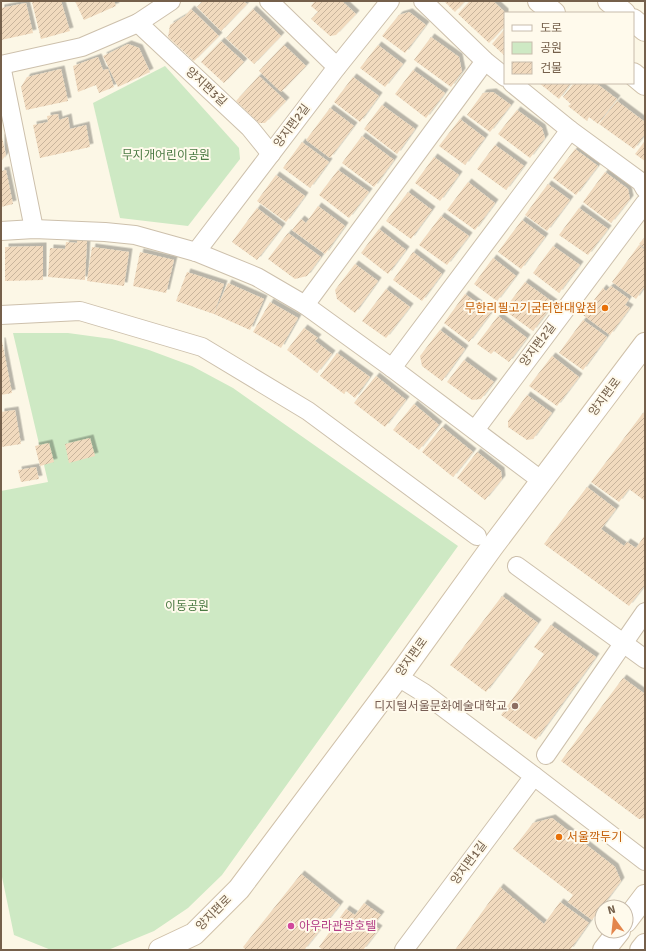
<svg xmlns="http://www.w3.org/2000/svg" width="646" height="951" font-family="Signika,'Noto Sans KR',sans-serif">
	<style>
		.green { fill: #cee9c4 }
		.building { fill: url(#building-hatch); filter: url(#shadow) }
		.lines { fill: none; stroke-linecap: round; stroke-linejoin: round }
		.street-casing { stroke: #cdc0ac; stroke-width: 20 }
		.secondary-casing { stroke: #d0c1a9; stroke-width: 24 }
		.street { stroke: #fff; stroke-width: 18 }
		.secondary { stroke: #fff; stroke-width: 22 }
		.food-dot { fill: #e8710a; stroke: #fffaec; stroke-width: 1.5 }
		.education-dot { fill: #8d6e63; stroke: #fffaec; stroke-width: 1.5 }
		.hotel-dot { fill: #d1479c; stroke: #fffaec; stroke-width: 1.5 }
		.labels { text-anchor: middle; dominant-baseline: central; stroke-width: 4; stroke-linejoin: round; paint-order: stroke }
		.street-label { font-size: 12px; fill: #75604b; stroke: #fffaec }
		.park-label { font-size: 12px; fill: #4b7a43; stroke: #fffaec }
		.food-label { font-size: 12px; fill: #c56008; stroke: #fffaec; text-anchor: end }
		.education-label { font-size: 12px; fill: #785e54; stroke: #fffaec; text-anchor: end }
		.hotel-label { font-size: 12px; fill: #b23c85; stroke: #fffaec; text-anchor: start }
	</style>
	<defs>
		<pattern id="building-hatch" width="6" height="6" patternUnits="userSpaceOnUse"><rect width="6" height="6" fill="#f1dabe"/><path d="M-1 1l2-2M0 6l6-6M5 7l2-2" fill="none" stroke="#c8b49c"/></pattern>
		<filter id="shadow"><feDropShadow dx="3.5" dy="-3.5" stdDeviation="0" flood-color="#0004"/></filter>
	</defs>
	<rect width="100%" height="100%" fill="#fcf7e6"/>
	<!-- green -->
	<g class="green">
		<path d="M165 66 239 148 240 159 188 226 120 218 93 103Z"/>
		<path d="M13 333H68L112 339 149 350 192 366 233 388 458 546 222 875 188 908 154 931 108 950H51L14 935 1 872V491L48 482Z"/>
	</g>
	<!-- building -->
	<g class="building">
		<path d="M35 1H61L70 31 41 39 32 2Z"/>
		<path d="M75 1H114L116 6 84 20Z"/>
		<path d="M203 1H243L247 4 221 31 197 7Z"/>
		<path d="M315 1H342L356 14 336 35 330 36 311 19 318 12 311 6Z"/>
		<path d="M444 1H465L455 12Z"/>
		<path d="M470 1H493L505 12V26L489 43 458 14Z"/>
		<path d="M26 3 33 33 1 40V8Z"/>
		<path d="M191 9 219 36 194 61 168 37 170 25 185 16Z"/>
		<path d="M253 9 281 36 254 64 226 38Z"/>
		<path d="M409 12 426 25 405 53 382 36 399 15Z"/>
		<path d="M505 29V56L492 44Z"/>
		<path d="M431 37 459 57 462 72 451 87 414 60Z"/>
		<path d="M221 41 244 62 224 83 201 62Z"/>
		<path d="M128 44 139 48 150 72 118 87 103 56Z"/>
		<path d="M284 45 306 66 281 92 259 71Z"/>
		<path d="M378 45 403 64 385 87 360 68Z"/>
		<path d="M98 57 103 70 108 69 114 87 99 93 96 85 78 92 73 66Z"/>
		<path d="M61 69 68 101 26 110 21 87 27 77Z"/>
		<path d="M413 70 445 93 426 118 395 94Z"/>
		<path d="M259 76 286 101 265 123H259L236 101Z"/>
		<path d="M353 77 379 96 360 122 334 102Z"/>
		<path d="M539 83H571L559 99Z"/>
		<path d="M574 83H596L617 99 598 124 589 117 587 121 568 106 571 104 563 97Z"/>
		<path d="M493 92 511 105 490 132 467 115 483 93Z"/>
		<path d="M617 101 645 122V134L634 149 599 124Z"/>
		<path d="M382 105 415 129 397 154 364 129Z"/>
		<path d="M330 108 354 126 330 158 306 140Z"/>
		<path d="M517 110 542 128 545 138 530 158 498 134Z"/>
		<path d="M58 114 59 120 68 117 70 129 86 125 90 147 40 158 33 125 48 122 47 116Z"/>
		<path d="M460 119 485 138 465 165 439 146Z"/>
		<path d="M362 136 394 160 374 187 342 163Z"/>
		<path d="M2 137 6 155 1 161V138Z"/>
		<path d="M645 141V161L635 154Z"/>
		<path d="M302 142 329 162 310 188 283 168Z"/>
		<path d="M495 145 524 166 506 190 477 169Z"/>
		<path d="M575 149 598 166 576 195 553 178Z"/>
		<path d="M434 157 459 175 440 201 415 183Z"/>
		<path d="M6 170 13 204 1 207V171Z"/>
		<path d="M338 170 369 192 349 218 319 195Z"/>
		<path d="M605 172 628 189 630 199 611 223 583 202Z"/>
		<path d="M276 175 305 196 286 222 257 201Z"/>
		<path d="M468 182 495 203 475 230 447 210Z"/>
		<path d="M548 184 570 200 547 231 525 215Z"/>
		<path d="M408 192 432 210 411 239 386 221Z"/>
		<path d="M318 206 345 226 325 254 292 230 301 219 306 223Z"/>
		<path d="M257 208 282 227 257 260 232 242Z"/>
		<path d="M579 208 608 229 588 255 559 235Z"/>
		<path d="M441 216 469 236 447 265 419 245Z"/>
		<path d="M522 220 545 237 521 269 498 252Z"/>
		<path d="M379 229 406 250 388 274 361 253Z"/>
		<path d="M288 233 321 257 307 276 295 279 268 259Z"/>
		<path d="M645 237V248L639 244Z"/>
		<path d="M77 240H87L85 280 48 277 50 248 65 249 66 242 77 243Z"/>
		<path d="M639 245 645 250V286L636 299 612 282Z"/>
		<path d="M43 246V280L5 281V247Z"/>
		<path d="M553 246 580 265 559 293 533 273Z"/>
		<path d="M92 247 129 252 124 286 87 281Z"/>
		<path d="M140 252 174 260 166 293 133 286Z"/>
		<path d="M413 252 442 274 422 301 393 280Z"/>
		<path d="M493 258 516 276 497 301 474 284Z"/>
		<path d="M355 264 378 281 355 313 337 299 335 290Z"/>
		<path d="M187 272 224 284 214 314 176 301Z"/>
		<path d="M525 282 554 303 533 331 504 310Z"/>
		<path d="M228 283 264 299 250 330 214 314Z"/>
		<path d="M611 286 629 299 625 305 630 308 610 335 583 315 603 288 606 291Z"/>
		<path d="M386 289 410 307 386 338 362 321Z"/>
		<path d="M465 294 491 313 469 342 444 323Z"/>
		<path d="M270 302 298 318 281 348 253 332Z"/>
		<path d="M498 316 527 338 509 362 494 351 491 354 477 344Z"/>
		<path d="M583 320 607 337 583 370 559 353Z"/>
		<path d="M304 328 318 338 315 341 332 354 317 373 287 350Z"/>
		<path d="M440 330 465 349 442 381 422 366 420 356Z"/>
		<path d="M1 341H2L12 393 1 395Z"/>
		<path d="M337 353 370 377 355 398 346 391 344 394 320 376Z"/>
		<path d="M552 356 579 377 557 406 529 386Z"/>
		<path d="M464 360 494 382 481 399 472 400 447 382Z"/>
		<path d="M376 376 406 400 385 427 354 403Z"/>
		<path d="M527 395 552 413 533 439 527 440 508 427V421Z"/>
		<path d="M414 404 439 425 419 450 393 430Z"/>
		<path d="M15 410 21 444 1 447V412Z"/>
		<path d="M643 413 645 414V501L629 489 619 502 591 482Z"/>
		<path d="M442 427 473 452 453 477 422 452Z"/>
		<path d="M90 438 95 456 69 463 65 444Z"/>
		<path d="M49 443 54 462 40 466 35 446Z"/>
		<path d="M477 452 501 471 502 479 485 500 457 478Z"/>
		<path d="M36 467 39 479 21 482 18 470Z"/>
		<path d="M587 487 616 509 601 529 624 546 627 542 636 548 645 535V585L629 606 544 544Z"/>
		<path d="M502 596 538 623 486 692 450 665Z"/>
		<path d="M551 625 596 657 536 740 501 715 544 654 534 647Z"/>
		<path d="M623 678 645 694V818L639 819 561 761Z"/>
		<path d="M552 818 615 867 621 881 592 920 568 902 573 895 513 849 533 823Z"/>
		<path d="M301 874 340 905 304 950H246L243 947Z"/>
		<path d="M500 887 544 924 560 902 589 923 570 950H455Z"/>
		<path d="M364 903 381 915 373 925 379 929 363 950H323L319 947 346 909 355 915Z"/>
	</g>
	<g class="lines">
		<!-- street casing -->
		<g class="street-casing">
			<g id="street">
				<path d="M269 1 337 67"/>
				<path d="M423 1 485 61 505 77"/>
				<path d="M138 23 250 128 271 154"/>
				<path d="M1 65 82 47 138 23 171 1"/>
				<path d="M1 65 34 229"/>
				<path d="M512 83 570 130 641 182 645 189"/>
				<path d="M1 231 34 229 105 232 135 235 196 252 257 277 305 305 392 368 542 481"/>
				<path d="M196 252 337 67 390 1"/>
				<path d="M305 305 485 61"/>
				<path d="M1 315 80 311 202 347 308 411 477 536"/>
				<path d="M392 368 570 130"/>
				<path d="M475 430 645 203"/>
				<path d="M517 566 645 659"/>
				<path d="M398 677 424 693 534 776 404 950"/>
				<path d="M546 755 645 612"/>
				<path d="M534 776 645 861"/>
			</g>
		</g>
		<!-- secondary casing -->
		<g class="secondary-casing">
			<g id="secondary">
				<path d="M539 1 554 13"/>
				<path d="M609 1 624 13"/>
				<path d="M633 20 645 30"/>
				<path d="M633 74 645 84"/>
				<path d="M626 921 645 896"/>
				<path d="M160 950 194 934 239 889 398 677 492 547 645 344"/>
				<path d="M604 950 619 931"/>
				<path d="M641 950 645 945"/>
			</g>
		</g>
		<!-- street -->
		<use href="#street" class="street"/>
		<!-- secondary -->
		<use href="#secondary" class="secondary"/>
	</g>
	<!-- markers -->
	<g class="food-dot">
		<circle cx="605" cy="308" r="4"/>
		<circle cx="559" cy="837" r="4"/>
	</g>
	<circle class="education-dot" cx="515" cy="706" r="4"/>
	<circle class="hotel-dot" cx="291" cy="926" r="4"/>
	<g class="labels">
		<!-- street labels -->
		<g class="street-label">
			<text transform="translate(206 87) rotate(43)">양지편3길</text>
			<text transform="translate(292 126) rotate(-53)">양지편2길</text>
			<text transform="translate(538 345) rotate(-53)">양지편2길</text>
			<text transform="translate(605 397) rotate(-53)">양지편로</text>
			<text transform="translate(412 657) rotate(-54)">양지편로</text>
			<text transform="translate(469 863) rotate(-53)">양지편1길</text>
			<text transform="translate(214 913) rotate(-45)">양지편로</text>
		</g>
		<!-- park labels -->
		<g class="park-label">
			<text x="166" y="155">무지개어린이공원</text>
			<text x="187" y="606">이동공원</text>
		</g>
		<!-- food labels -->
		<g class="food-label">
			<text x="597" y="308">무한리필고기굼터한대앞점</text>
			<text x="567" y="837" text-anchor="start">서울깍두기</text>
		</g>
		<!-- education labels -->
		<g class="education-label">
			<text x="507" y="706">디지털서울문화예술대학교</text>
		</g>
		<!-- hotel labels -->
		<g class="hotel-label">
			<text x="299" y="926">아우라관광호텔</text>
		</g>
	</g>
	<!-- border -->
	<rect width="646" height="951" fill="none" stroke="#75604b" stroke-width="4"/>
	<!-- legend -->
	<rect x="504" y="12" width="130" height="72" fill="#fffaec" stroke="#c8bcac"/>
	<rect x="512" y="25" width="20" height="6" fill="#ffffff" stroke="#c8bcac"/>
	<text x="540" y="32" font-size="12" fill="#75604b">도로</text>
	<rect x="512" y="42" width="20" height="12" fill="#cee9c4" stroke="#c8bcac"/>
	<text x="540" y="52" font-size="12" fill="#75604b">공원</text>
	<rect x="512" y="62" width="20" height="12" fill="url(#building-hatch)" stroke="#c8bcac"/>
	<text x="540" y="72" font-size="12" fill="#75604b">건물</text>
	<!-- north arrow -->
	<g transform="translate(614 919) rotate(345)"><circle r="19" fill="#fffaec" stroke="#c8bcac"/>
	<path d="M0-3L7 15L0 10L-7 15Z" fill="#e3864d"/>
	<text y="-6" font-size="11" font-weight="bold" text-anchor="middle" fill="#75604b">N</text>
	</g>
</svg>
